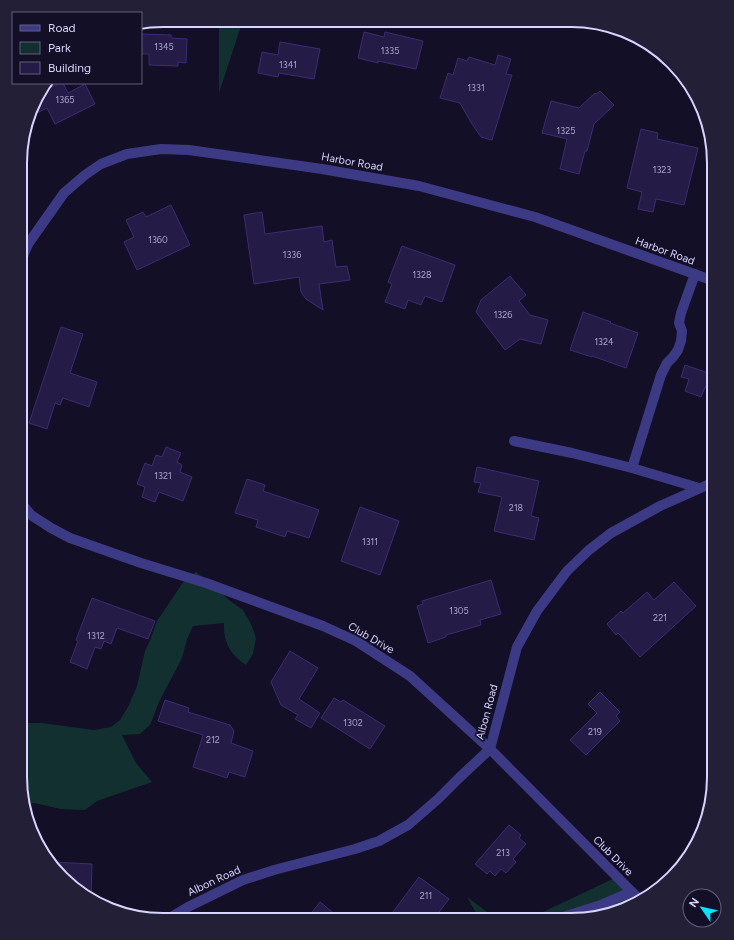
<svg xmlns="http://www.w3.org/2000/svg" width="734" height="940" font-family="Figtree,sans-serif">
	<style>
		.green { fill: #12302f }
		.building { fill: #241b47; stroke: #3b2d73 }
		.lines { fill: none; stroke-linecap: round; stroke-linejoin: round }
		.minor { stroke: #3d3a85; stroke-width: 10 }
		.labels { text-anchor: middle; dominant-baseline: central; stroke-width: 3.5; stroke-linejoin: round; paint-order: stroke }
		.number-label { font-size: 9px; fill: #aca6d1 }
		.street-label { font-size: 11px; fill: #d9d4ff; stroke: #130f26 }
		.rim { fill: none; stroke: #d9d4ff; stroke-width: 2 }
	</style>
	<rect width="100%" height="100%" fill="#130f26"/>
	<!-- green -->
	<g class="green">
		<path d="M219 20H243L219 93Z"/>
		<path d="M196 572 204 578 229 600 243 610 251 624 256 638 253 654 246 665C230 655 223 641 224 623L193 626 187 639 182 658 159 702 150 725 140 734 122 735 136 763 152 782 97 801 85 810 61 809 34 803 27 804 20 777V724L25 723H42L94 730 111 727 120 720 128 707 137 686 145 651 151 638 157 621 184 581Z"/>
		<path d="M714 726V765C708 751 703 738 714 726Z"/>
		<path d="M617 877 642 901 580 920H526Z"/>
		<path d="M467 897 498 920H480Z"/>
	</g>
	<!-- building -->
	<g class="building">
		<path d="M364 32 384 37 385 32 423 41 416 69 378 61V63L358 58Z"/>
		<path d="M141 34 171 35V38L187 39 186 63 178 62V66L149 65V54H141Z"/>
		<path d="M280 42 320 49 314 79 279 73 278 77 258 73 262 52 278 55Z"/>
		<path d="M498 55 511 59 506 74 512 75 492 140 481 137 472 124 460 103 440 98 448 73 453 75 458 58 467 61 469 57 495 65Z"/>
		<path d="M59 83H63L68 93 85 84 95 104 55 124 47 108 31 116 38 94Z"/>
		<path d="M600 91 614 105 594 124 587 151H585L579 174 560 169 567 139 542 133 551 101 579 108 595 93 596 94Z"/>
		<path d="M641 129 658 133 657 139 698 148 684 205 656 199 653 212 638 209 642 192 627 188Z"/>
		<path d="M171 205 190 245 137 270 124 242 134 237 126 220 143 212 146 217Z"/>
		<path d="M262 212 265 234 322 226 324 242 332 240 336 267 347 266 350 280 319 284 323 310 306 299 301 292 299 277 254 284 244 215Z"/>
		<path d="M402 246 455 265 442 302 425 296 421 305 408 300 405 309 385 302 392 284 388 282Z"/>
		<path d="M510 276 526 295 519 301 530 315 548 320 541 344 520 339 505 350 476 312 481 300Z"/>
		<path d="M583 312 611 322 610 323 638 333 626 368 592 356V357L570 350Z"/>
		<path d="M61 327 83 334 70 373 97 382 89 407 63 398 60 405 55 403 47 429 29 423Z"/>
		<path d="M685 365 714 375V390L705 387 701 397 685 391 689 379 681 377Z"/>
		<path d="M166 447 181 453 177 462 182 465 180 472 192 477 183 501 159 492 155 502 142 497 145 487 137 484 145 463 152 466 156 455 162 457Z"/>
		<path d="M477 467 539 481 531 516 539 518 534 540 494 531 502 497 478 492 481 483 474 482Z"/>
		<path d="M247 479 265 485 263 491 319 510 309 538 287 531 285 537 256 527 258 520 235 513Z"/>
		<path d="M360 507 399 521 380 575 341 561Z"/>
		<path d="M491 580 501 614 480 620 481 625 446 635V637L428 643 417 606 423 604 422 601Z"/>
		<path d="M674 582 696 606 640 657 618 633 616 635 607 624 621 611 623 613 647 592 654 600Z"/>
		<path d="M92 598 155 621 148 639 117 628 111 644 104 641 101 649 95 647 87 669 70 662 78 641 76 640Z"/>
		<path d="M290 651 318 668 299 699 320 713 311 728 295 719 298 715 281 705 271 682Z"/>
		<path d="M600 692 620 712 616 716 620 721 586 755 570 740 597 713 588 704Z"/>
		<path d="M334 698 341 702 343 700 385 726 370 749 321 718Z"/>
		<path d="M165 700 189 708 188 712 230 725 234 731 231 743 253 751 245 777 229 772 227 778 193 767 203 735 158 721Z"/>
		<path d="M509 825 521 835 519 838 526 844 513 859 516 862 506 873 501 869 495 876 490 871 487 874 475 864Z"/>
		<path d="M52 862 92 864 91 898 84 896Z"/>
		<path d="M419 877 449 899 433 920H387Z"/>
		<path d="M320 902 342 920H306Z"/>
	</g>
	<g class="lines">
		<!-- minor -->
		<g class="minor">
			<path d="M21 261 28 244 64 193 85 175 101 164 127 154 161 149 189 150 322 169 419 186 535 217 714 281"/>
			<path d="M514 441 572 453 632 468 699 488"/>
			<path d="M632 468 661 375 667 363 673 357 678 350 681 341 682 331 679 323 681 313 695 274"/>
			<path d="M21 503 31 515 51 528 70 538 141 563 206 583 323 626 356 641 410 676 490 749 641 901"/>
			<path d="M166 920 188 907 243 880 274 870 355 849 379 841 408 825 438 799 459 778 490 749 517 647 537 611 567 571 589 550 611 533 660 506 714 482"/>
			<path d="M561 920 566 916 598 906 631 892"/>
		</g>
	</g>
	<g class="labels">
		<!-- number labels -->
		<g class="number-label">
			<text x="164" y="46">1345</text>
			<text x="390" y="50">1335</text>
			<text x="288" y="64">1341</text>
			<text x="476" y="87">1331</text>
			<text x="65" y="99">1365</text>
			<text x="566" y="130">1325</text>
			<text x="662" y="169">1323</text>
			<text x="158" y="239">1360</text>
			<text x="292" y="254">1336</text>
			<text x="422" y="274">1328</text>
			<text x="503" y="314">1326</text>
			<text x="604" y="341">1324</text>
			<text x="163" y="475">1321</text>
			<text x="516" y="507">218</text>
			<text x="370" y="541">1311</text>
			<text x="459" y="610">1305</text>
			<text x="660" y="617">221</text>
			<text x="96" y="635">1312</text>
			<text x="353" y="722">1302</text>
			<text x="595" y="731">219</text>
			<text x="213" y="739">212</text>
			<text x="503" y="852">213</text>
			<text x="426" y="895">211</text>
		</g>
		<!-- street labels -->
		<g class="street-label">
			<text transform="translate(352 162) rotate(10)">Harbor Road</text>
			<text transform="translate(665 251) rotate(20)">Harbor Road</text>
			<text transform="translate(371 638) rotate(30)">Club Drive</text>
			<text transform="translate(487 712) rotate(-75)">Albon Road</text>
			<text transform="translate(613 856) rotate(45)">Club Drive</text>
			<text transform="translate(214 881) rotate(-25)">Albon Road</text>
		</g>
	</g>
	<!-- crop -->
	<path d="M0 0H734V940H0ZM163 27H571A136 136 0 0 1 707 163V777A136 136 0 0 1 571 913H163A136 136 0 0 1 27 777V163A136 136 0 0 1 163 27Z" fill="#231f37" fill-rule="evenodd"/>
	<path class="rim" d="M163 27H571A136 136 0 0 1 707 163V777A136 136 0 0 1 571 913H163A136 136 0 0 1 27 777V163A136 136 0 0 1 163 27Z"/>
	<!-- legend -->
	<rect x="12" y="12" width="130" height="72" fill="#130f26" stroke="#625e7d"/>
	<rect x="20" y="25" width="20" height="6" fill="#3d3a85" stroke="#625e7d"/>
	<text x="48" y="32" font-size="12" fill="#d9d4ff">Road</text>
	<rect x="20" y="42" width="20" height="12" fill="#12302f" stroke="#625e7d"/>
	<text x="48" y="52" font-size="12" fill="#d9d4ff">Park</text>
	<rect x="20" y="62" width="20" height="12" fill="#241b47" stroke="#625e7d"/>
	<text x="48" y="72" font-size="12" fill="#d9d4ff">Building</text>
	<!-- north arrow -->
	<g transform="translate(702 908) rotate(304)"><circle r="19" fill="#130f26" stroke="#625e7d"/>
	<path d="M0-3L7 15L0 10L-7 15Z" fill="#00e5ff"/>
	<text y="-6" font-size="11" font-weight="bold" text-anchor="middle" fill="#d9d4ff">N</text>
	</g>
</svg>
